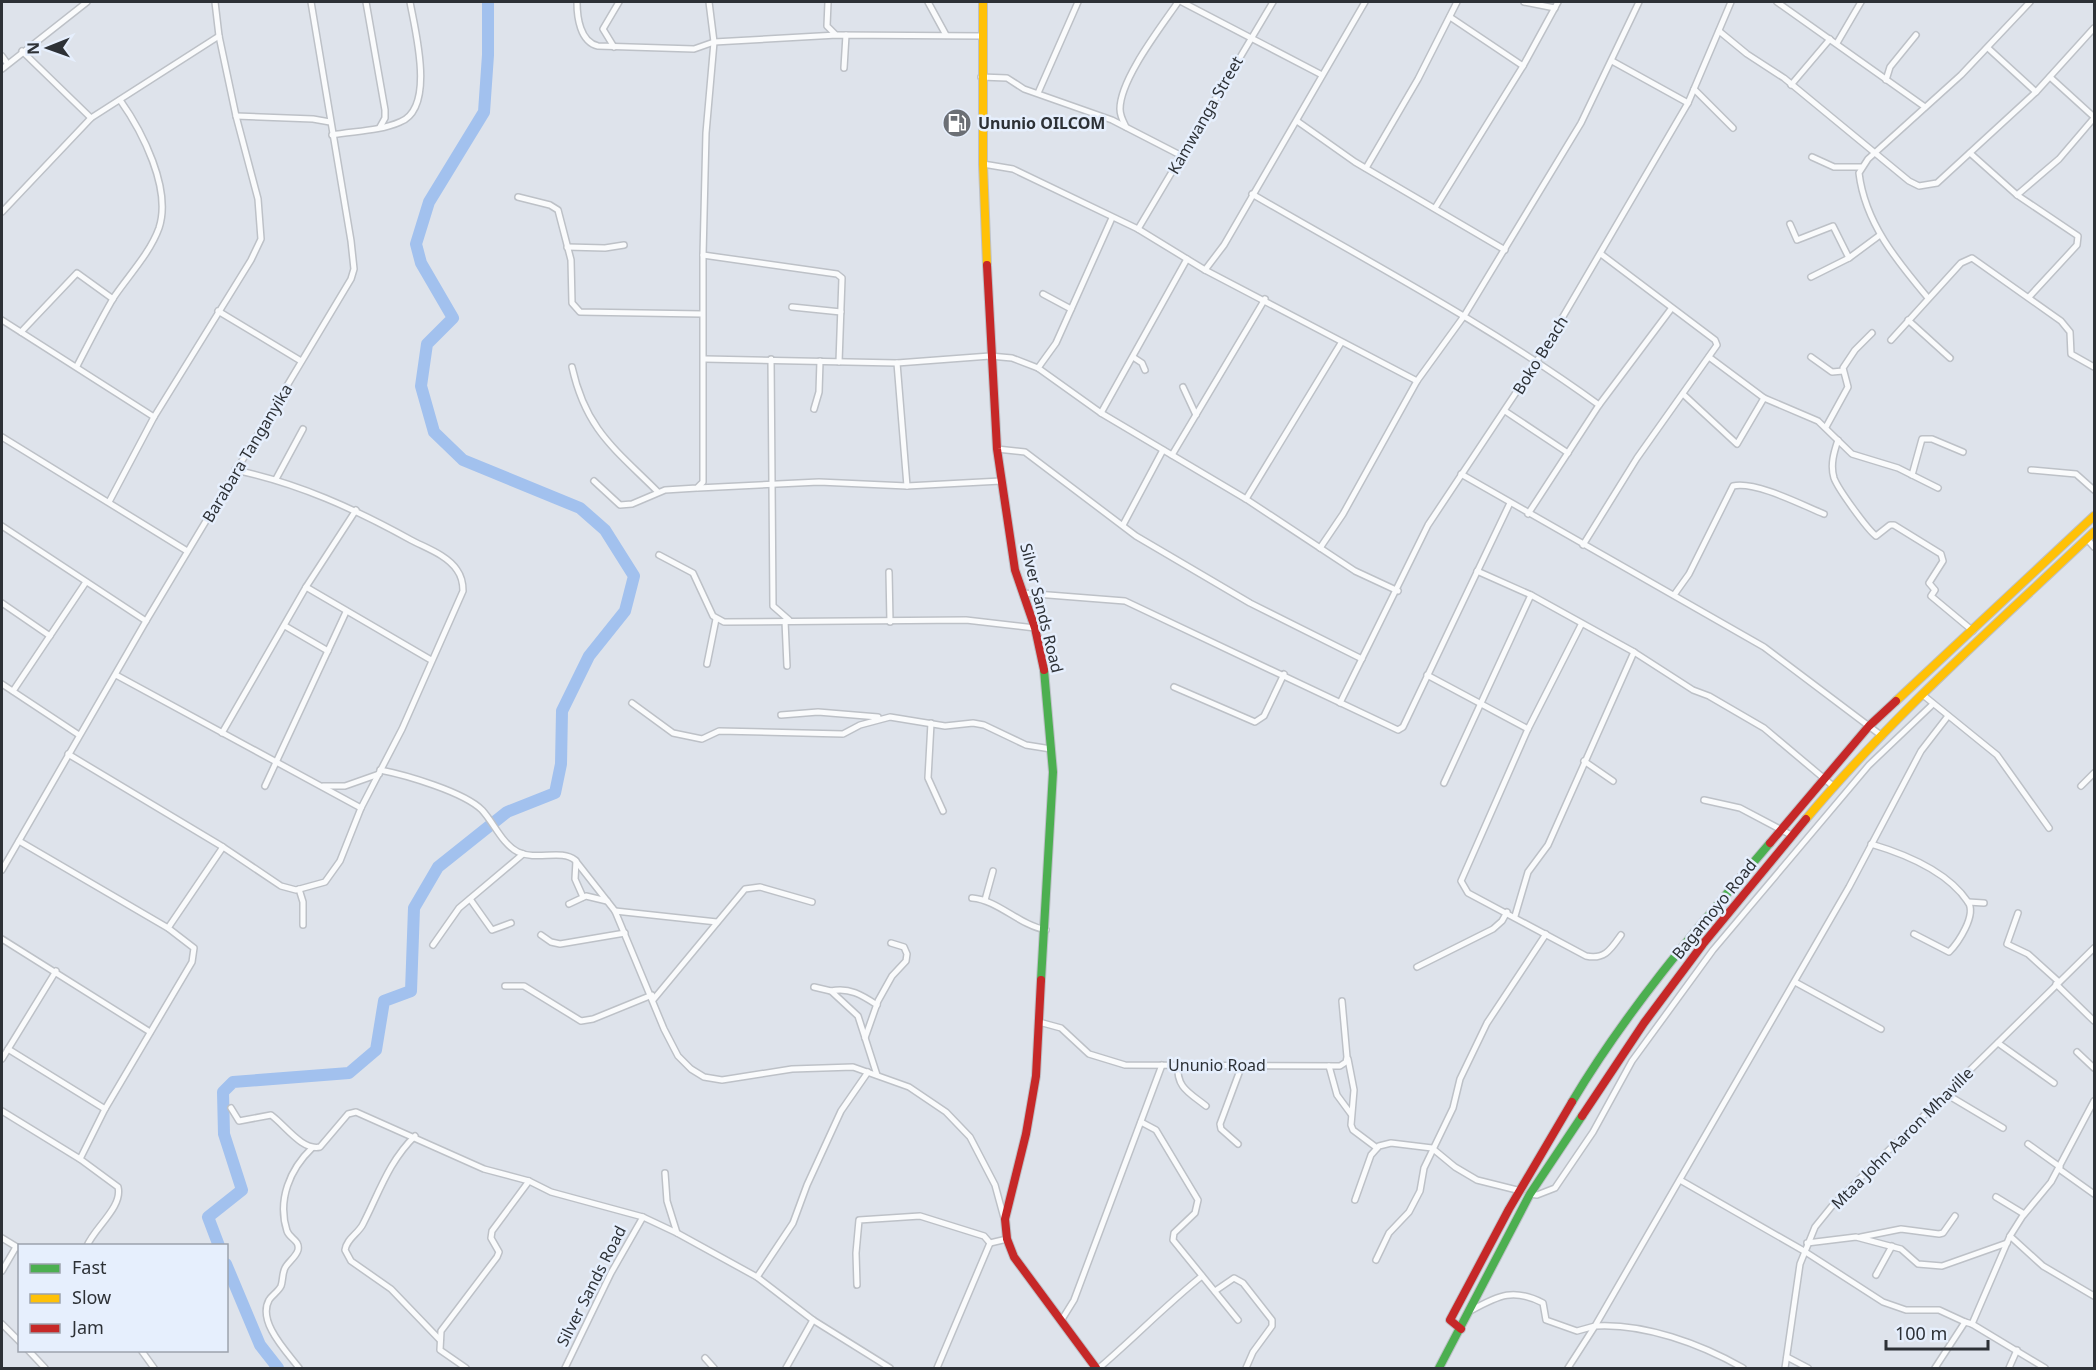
<svg xmlns="http://www.w3.org/2000/svg" width="2096" height="1370" font-family="'Noto Sans',sans-serif">
	<style>
		.lines { fill: none; stroke-linecap: round; stroke-linejoin: round }
		.river { stroke: #a2c1ee; stroke-width: 12 }
		.street-casing { stroke: #bdc1c7; stroke-width: 8 }
		.fast-casing { stroke: #bdc1c7; stroke-width: 10 }
		.slow-casing { stroke: #bdc1c7; stroke-width: 10 }
		.jam-casing { stroke: #bdc1c7; stroke-width: 10 }
		.street { stroke: #fafbfc; stroke-width: 5 }
		.fast { stroke: #4caf50; stroke-width: 8 }
		.slow { stroke: #ffc107; stroke-width: 8 }
		.jam { stroke: #c62828; stroke-width: 8 }
		.labels { text-anchor: middle; dominant-baseline: central; stroke-width: 5; stroke-linejoin: round; paint-order: stroke }
		.street-label { font-size: 16px; fill: #2d3136; stroke: #e6effd }
		.poi-label { font-size: 16px; font-weight: bold; fill: #2d3136; stroke: #e6effd; text-anchor: start }
	</style>
	<rect width="100%" height="100%" fill="#dee3eb"/>
	<g class="lines">
		<!-- river -->
		<g class="river">
			<path d="M219 1246 208 1217 242 1190 224 1134 223 1092 233 1082 349 1073 376 1050 384 1001 411 991 414 908 438 867 507 812 555 793 561 764 562 711 589 656 625 611 634 576 605 530 580 508 463 460 434 432 421 386 427 344 453 318 421 263 416 244 429 202 484 112 488 55V2"/>
			<path d="M226 1264 260 1345 278 1368"/>
		</g>
		<!-- street casing -->
		<g class="street-casing">
			<g id="street">
				<path d="M366 2 385 110V118L380 127"/>
				<path d="M577 2C577 17 580 42 598 46L694 49 714 42 837 35 982 36"/>
				<path d="M828 2 827 26 835 34"/>
				<path d="M928 2 946 35"/>
				<path d="M1182 2 1322 75"/>
				<path d="M1524 2 1555 8"/>
				<path d="M1777 2 1925 107"/>
				<path d="M1450 17 1523 66"/>
				<path d="M1719 31 1747 54 1784 78 1909 181 1919 186 1937 183 2036 92 2094 28"/>
				<path d="M1837 43 1861 2"/>
				<path d="M614 47 603 29 619 2"/>
				<path d="M1988 48 2036 92"/>
				<path d="M22 51 91 118"/>
				<path d="M2 56 7 63"/>
				<path d="M1612 61 1688 103"/>
				<path d="M844 68 846 35"/>
				<path d="M2 69 87 2"/>
				<path d="M981 77 1007 78 1024 89 1112 120 1182 156"/>
				<path d="M2050 77 2094 117"/>
				<path d="M1886 80 1890 67 1916 35"/>
				<path d="M1791 85 1830 39"/>
				<path d="M1694 89 1733 128"/>
				<path d="M1038 93 1078 2"/>
				<path d="M236 116 313 119 330 122"/>
				<path d="M1297 121 1355 162 1505 250"/>
				<path d="M1126 127C1123 121 1120 116 1120 109 1120 79 1161 27 1178 2"/>
				<path d="M332 135C354 131 380 131 400 122 436 108 415 30 410 2"/>
				<path d="M1970 153 2017 195 2078 236 2077 245 2029 297"/>
				<path d="M1812 157 1834 167H1861"/>
				<path d="M983 164 1013 169 1138 229 1205 270 1417 381"/>
				<path d="M1366 168 1418 79 1457 2"/>
				<path d="M1252 194C1369 262 1489 325 1599 405"/>
				<path d="M2017 195 2059 159 2094 118"/>
				<path d="M518 197 550 205 558 210 571 260 572 303 580 312 702 314"/>
				<path d="M1435 208 1523 66 1558 2"/>
				<path d="M2 212 91 118 219 36"/>
				<path d="M1790 224 1797 240 1833 226 1849 258"/>
				<path d="M1138 229 1273 2"/>
				<path d="M567 247 605 248 624 245"/>
				<path d="M703 255 837 274 842 278 839 362"/>
				<path d="M1205 270 1224 245 1365 2"/>
				<path d="M1811 277 1849 258 1880 235"/>
				<path d="M1043 294 1071 309"/>
				<path d="M1928 298C1897 261 1865 223 1859 173L1868 159 1961 75 2030 2"/>
				<path d="M792 307 841 312"/>
				<path d="M218 311 301 361"/>
				<path d="M2 320 154 417"/>
				<path d="M1908 320 1950 358"/>
				<path d="M21 332 77 273 113 299"/>
				<path d="M1891 340 1961 263 1972 258 2061 321 2070 332 2071 354 2094 367"/>
				<path d="M1133 357 1142 363 1145 370"/>
				<path d="M1709 357 1764 398 1818 421 1852 454 1898 468 1938 488"/>
				<path d="M1811 357 1832 372 1843 371"/>
				<path d="M705 359 897 363 990 356 1012 358 1038 368 1101 413 1246 499 1355 571 1398 591"/>
				<path d="M771 359 773 606 789 620"/>
				<path d="M897 363 907 486"/>
				<path d="M77 366C89 343 101 319 114 297 129 275 150 253 159 228 172 189 142 131 120 100"/>
				<path d="M572 367C586 430 615 449 658 492"/>
				<path d="M1038 368 1056 343 1112 218"/>
				<path d="M1183 387 1196 415"/>
				<path d="M1683 394 1737 444 1764 398"/>
				<path d="M814 409 819 392 820 361"/>
				<path d="M1505 411 1568 453"/>
				<path d="M1101 413 1187 259"/>
				<path d="M1826 427 1848 387 1843 368 1855 350 1872 333"/>
				<path d="M2 437 187 551"/>
				<path d="M1838 440C1834 452 1830 465 1834 478 1838 489 1867 529 1876 536L1890 525H1894L1941 554 1943 561 1929 583 1935 590 1931 596 1973 631"/>
				<path d="M997 449 1025 452 1136 536 1250 603 1362 659"/>
				<path d="M1172 455 1265 299"/>
				<path d="M2031 470 2076 474 2094 490"/>
				<path d="M1461 474 1764 647 1882 736"/>
				<path d="M1912 475 1922 439H1932L1963 452"/>
				<path d="M276 479 303 429"/>
				<path d="M594 481 620 505 632 504 665 490 697 488 703 482V255L706 133 714 42 709 2"/>
				<path d="M698 488 819 482 907 486 1001 481"/>
				<path d="M1246 499 1341 343"/>
				<path d="M109 502 154 417 251 260 261 239 258 199 236 116 219 36 215 2"/>
				<path d="M1528 514 1599 405 1671 309"/>
				<path d="M1123 525 1163 450"/>
				<path d="M2 526 146 621"/>
				<path d="M2087 539 2094 547"/>
				<path d="M1583 545 1637 458 1717 345 1715 340 1601 254"/>
				<path d="M1320 548 1343 514 1417 381 1464 316 1581 123 1639 2"/>
				<path d="M659 555 693 573 713 616 724 622 966 620 1035 628"/>
				<path d="M1477 571 1531 595 1634 652 1693 690 1709 696 1764 728 1833 786"/>
				<path d="M889 572 890 622"/>
				<path d="M306 587 431 660"/>
				<path d="M1023 593 1125 601 1398 730 1403 727 1510 503"/>
				<path d="M1674 595 1689 574 1733 486C1756 481 1802 505 1824 514"/>
				<path d="M2 603 50 636"/>
				<path d="M785 621 787 666"/>
				<path d="M1581 625 1528 729 1461 881 1468 893 1586 956C1605 960 1611 949 1621 935"/>
				<path d="M285 626 328 651"/>
				<path d="M707 664 716 619"/>
				<path d="M116 675 361 808"/>
				<path d="M1427 675 1528 729"/>
				<path d="M2 684 79 735"/>
				<path d="M1174 687 1255 722 1264 716 1284 674"/>
				<path d="M13 691 86 582"/>
				<path d="M1923 695 1997 755 2049 828"/>
				<path d="M632 703 673 733 702 739 719 731 843 734 860 725 890 717 945 726 973 723 984 725 1026 745 1051 749"/>
				<path d="M1340 703 1428 525 1537 361 1688 103 1731 2"/>
				<path d="M781 715 818 712 878 717"/>
				<path d="M931 723 928 778 943 811"/>
				<path d="M222 733 306 587 356 510"/>
				<path d="M68 754 223 847 281 886 296 890 325 882 340 861 361 808 402 729 463 591C463 583 462 577 457 570 447 555 426 548 411 540 355 509 298 483 235 470"/>
				<path d="M1584 761 1613 781"/>
				<path d="M380 770C406 775 464 792 482 810 494 823 502 844 518 852 537 861 561 849 575 860L615 911 664 1029 678 1056 691 1069 704 1077 722 1080 792 1069 853 1067 909 1087 946 1112 970 1137 995 1185 1004 1218"/>
				<path d="M1444 783 1531 595"/>
				<path d="M265 786 346 612"/>
				<path d="M323 786H345L379 774"/>
				<path d="M2081 786 2094 773"/>
				<path d="M1704 800 1740 808 1793 836"/>
				<path d="M19 841 168 928 194 948 192 962 105 1109 80 1159"/>
				<path d="M1871 844C1905 854 1948 872 1968 902 1977 915 1958 943 1949 952L1914 934"/>
				<path d="M576 861 575 879 583 897"/>
				<path d="M2 870 146 621 351 279 354 269 351 241 311 2"/>
				<path d="M299 889 303 902V925"/>
				<path d="M972 898C998 900 1019 925 1046 930"/>
				<path d="M470 899 492 930 511 923"/>
				<path d="M985 900 993 871"/>
				<path d="M1968 902 1984 903"/>
				<path d="M569 904 586 896 607 901"/>
				<path d="M615 911 717 922"/>
				<path d="M2018 913 2007 944 2028 954 2059 982"/>
				<path d="M1515 916 1528 872 1548 845 1634 652"/>
				<path d="M168 928 223 847"/>
				<path d="M541 935 551 942 560 944 625 933"/>
				<path d="M2 939 150 1032"/>
				<path d="M433 945 459 908 523 854"/>
				<path d="M1417 967 1493 929 1502 921 1507 912"/>
				<path d="M1795 982 1881 1029"/>
				<path d="M2056 984 2094 1021"/>
				<path d="M505 986H524L581 1021 593 1019 652 995"/>
				<path d="M814 987 831 991 858 1016 877 1075"/>
				<path d="M831 991C849 987 862 995 877 1005"/>
				<path d="M653 1000 745 889 760 887 812 902"/>
				<path d="M1039 1022 1061 1028 1089 1054 1125 1065 1340 1066 1346 1062 1347 1057 1342 1001"/>
				<path d="M865 1038 878 1001 892 976 906 961 907 954 904 947 891 943"/>
				<path d="M1998 1043 2054 1083"/>
				<path d="M8 1049 105 1109"/>
				<path d="M2077 1052 2094 1068"/>
				<path d="M2 1059 56 971"/>
				<path d="M1348 1059 1354 1090 1351 1125 1353 1130 1377 1148"/>
				<path d="M1178 1065C1176 1088 1190 1093 1206 1106"/>
				<path d="M1329 1066 1337 1095 1351 1114"/>
				<path d="M1946 1094 2003 1128"/>
				<path d="M231 1108 239 1121 271 1115C285 1125 302 1151 320 1147L348 1114 356 1112 484 1169 529 1181 551 1192 643 1217 677 1233 757 1277 813 1320 890 1368"/>
				<path d="M2 1111 80 1159 118 1187C123 1207 94 1228 87 1246"/>
				<path d="M1141 1122 1156 1130 1198 1200 1195 1213 1174 1233 1173 1240 1238 1320"/>
				<path d="M415 1136C389 1161 379 1193 363 1224 358 1234 347 1238 345 1250L351 1261 391 1289 440 1340"/>
				<path d="M1238 1144 1221 1129 1220 1124 1242 1065"/>
				<path d="M2028 1144 2060 1167"/>
				<path d="M2059 1169 2094 1194"/>
				<path d="M665 1173 667 1201 677 1233"/>
				<path d="M1680 1180 1804 1251 1883 1302 1906 1310H1939L1965 1322"/>
				<path d="M1529 1194 1537 1195 1555 1188 1593 1132 1632 1061 1713 950 1869 765 1933 704"/>
				<path d="M1996 1197 2024 1214"/>
				<path d="M1355 1200 1371 1155 1379 1146 1391 1143 1432 1148 1455 1167 1477 1180 1521 1191"/>
				<path d="M2010 1236 2043 1266 2094 1296"/>
				<path d="M1861 1237 1901 1229 1939 1234 1943 1233 1955 1216"/>
				<path d="M2 1238 20 1249"/>
				<path d="M990 1243 1007 1239"/>
				<path d="M1807 1243 1856 1237 1901 1249 1918 1264 1942 1266 2007 1243"/>
				<path d="M1376 1260 1389 1233 1409 1212 1420 1191 1424 1168 1453 1108 1460 1079 1487 1023 1546 934"/>
				<path d="M2 1271 16 1247"/>
				<path d="M1876 1275 1892 1246"/>
				<path d="M757 1277 793 1223 807 1185 841 1111 868 1072"/>
				<path d="M857 1285 856 1253 859 1220 920 1216 984 1236 990 1243"/>
				<path d="M1215 1291 1234 1278 1243 1283 1272 1320V1326L1253 1352 1246 1368"/>
				<path d="M1472 1310C1499 1295 1514 1288 1543 1303L1546 1320 1577 1331 1595 1326 1849 887 1921 751 1948 716"/>
				<path d="M1061 1321 1074 1300 1162 1065"/>
				<path d="M2 1324 20 1342"/>
				<path d="M1972 1324 2045 1368"/>
				<path d="M28 1350 45 1368"/>
				<path d="M141 1350 154 1368"/>
				<path d="M1787 1357 1808 1368"/>
				<path d="M705 1358 714 1368"/>
				<path d="M299 1368C287 1352 257 1322 269 1300 272 1295 278 1292 281 1286 283 1281 282 1274 285 1268 288 1262 296 1257 298 1250 300 1240 290 1239 287 1231 277 1200 290 1169 312 1148"/>
				<path d="M466 1368 440 1350 441 1331 497 1257 499 1252 491 1238 492 1231 529 1181"/>
				<path d="M565 1368 611 1273 643 1217"/>
				<path d="M786 1368 813 1320"/>
				<path d="M937 1368 990 1243"/>
				<path d="M1099 1368C1134 1338 1166 1305 1202 1276"/>
				<path d="M1568 1368 1595 1326C1644 1323 1701 1344 1743 1368"/>
				<path d="M1785 1368 1800 1264 1815 1227 1832 1206 2094 948"/>
				<path d="M1935 1368 1965 1322 1972 1324 2010 1236 2022 1217 2051 1182 2094 1101"/>
				<path d="M2009 1368 2017 1350"/>
			</g>
		</g>
		<!-- fast casing -->
		<g class="fast-casing">
			<g id="fast">
				<path d="M1041 980 1053 772 1044 670"/>
				<path d="M1572 1102C1628 1008 1699 926 1770 843"/>
				<path d="M1439 1368 1530 1194 1582 1116"/>
			</g>
		</g>
		<!-- slow casing -->
		<g class="slow-casing">
			<g id="slow">
				<path d="M983 2V164L987 265"/>
				<path d="M1896 701 2094 516"/>
				<path d="M1806 819C1893 715 1996 625 2094 532"/>
			</g>
		</g>
		<!-- jam casing -->
		<g class="jam-casing">
			<g id="jam">
				<path d="M987 265 997 449 1015 570 1035 628 1044 670"/>
				<path d="M1770 843 1869 726 1896 701"/>
				<path d="M1041 980 1036 1076 1026 1134 1005 1219 1007 1239 1014 1257 1096 1368"/>
				<path d="M1582 1116 1644 1023 1703 944 1806 819"/>
				<path d="M1461 1329 1450 1320 1509 1209 1572 1102"/>
			</g>
		</g>
		<!-- street -->
		<use href="#street" class="street"/>
		<!-- fast -->
		<use href="#fast" class="fast"/>
		<!-- slow -->
		<use href="#slow" class="slow"/>
		<!-- jam -->
		<use href="#jam" class="jam"/>
	</g>
	<!-- icons -->
	<defs>
		<g id="fuel-disc" transform="scale(1.5)"><circle r="9.5" fill="#6b6f75" stroke="#e6effd"/><path d="M-5.5-6h7V0h2V4h1.3V-2.5L3-4.5l.8-.8L6-3V5H2.5V1h-1V6h-7ZM-4.2-4.7v3.2H.2V-4.7Z" fill="#fff"/></g>
	</defs>
	<g fill-rule="evenodd">
		<use href="#fuel-disc" x="957" y="123"/>
	</g>
	<g class="labels">
		<!-- street labels -->
		<g class="street-label">
			<text transform="translate(1205 115) rotate(-60)">Kamwanga Street</text>
			<text transform="translate(1540 355) rotate(-58)">Boko Beach</text>
			<text transform="translate(247 453) rotate(-59)">Barabara Tanganyika</text>
			<text transform="translate(1042 608) rotate(76)">Silver Sands Road</text>
			<text transform="translate(1714 909) rotate(-51)">Bagamoyo Road</text>
			<text x="1217" y="1065">Ununio Road</text>
			<text transform="translate(1902 1138) rotate(-45)">Mtaa John Aaron Mhaville</text>
			<text transform="translate(591 1286) rotate(-63)">Silver Sands Road</text>
		</g>
		<!-- poi labels -->
		<g class="poi-label">
			<text x="978" y="123">Ununio OILCOM</text>
		</g>
	</g>
	<!-- border -->
	<rect width="2096" height="1370" fill="none" stroke="#2d3136" stroke-width="6"/>
	<!-- legend -->
	<rect x="18" y="1244" width="210" height="108" fill="#e6effd" stroke="#9ca3ad" stroke-width="1.5"/>
	<rect x="30" y="1264" width="30" height="9" fill="#4caf50" stroke="#9ca3ad" stroke-width="1.5"/>
	<text x="72" y="1274" font-size="18" fill="#2d3136">Fast</text>
	<rect x="30" y="1294" width="30" height="9" fill="#ffc107" stroke="#9ca3ad" stroke-width="1.5"/>
	<text x="72" y="1304" font-size="18" fill="#2d3136">Slow</text>
	<rect x="30" y="1324" width="30" height="9" fill="#c62828" stroke="#9ca3ad" stroke-width="1.5"/>
	<text x="72" y="1334" font-size="18" fill="#2d3136">Jam</text>
	<!-- north arrow -->
	<g transform="translate(48 48) rotate(269)" stroke="#e6effd" stroke-width="4.5" paint-order="stroke">
	<path d="M0-4.5L10 22L0 15L-10 22Z" fill="#2d3136"/>
	<text y="-9" font-size="16" font-weight="bold" text-anchor="middle" fill="#2d3136">N</text>
	</g>
	<!-- scale -->
	<path d="M1886 1340v9h102v-9" fill="none" stroke="#2d3136" stroke-width="3"/>
	<text x="1895" y="1340" font-size="18" fill="#2d3136" stroke="#e6effd" stroke-width="4.5" paint-order="stroke">100 m</text>
</svg>
